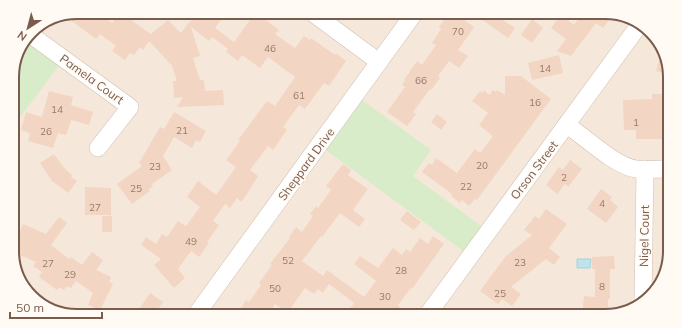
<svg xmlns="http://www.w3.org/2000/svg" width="682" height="328" font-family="Mulish,sans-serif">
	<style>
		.residential { fill: #f5e8da }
		.green { fill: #d8ecc9 }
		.water { fill: #bfe3e8; stroke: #a5d3da }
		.building { fill: #f3d5c3 }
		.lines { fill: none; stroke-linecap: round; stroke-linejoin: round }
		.minor-casing { stroke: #d1beb0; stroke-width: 18 }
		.minor { stroke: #fff; stroke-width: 17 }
		.labels { text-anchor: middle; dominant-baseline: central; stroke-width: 3; stroke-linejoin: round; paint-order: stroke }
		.number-label { font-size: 10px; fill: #987a6a }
		.street-label { font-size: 12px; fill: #7a5c4d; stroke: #fffaf3 }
		.rim { fill: none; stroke: #7a5c4d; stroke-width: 2 }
	</style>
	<rect width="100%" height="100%" fill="#fdf6ec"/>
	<!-- residential -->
	<path class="residential" d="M77 12 630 17 656 37 669 68 665 276 641 305 609 316 52 311 26 291 13 263 12 73 34 28Z"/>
	<!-- green -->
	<g class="green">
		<path d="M31 35 64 59 12 128V73Z"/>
		<path d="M355 95 431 150 413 176 488 231 470 256 319 145Z"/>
	</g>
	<!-- water -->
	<path class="water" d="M577 259H591L590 268H577Z"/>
	<!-- building -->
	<g class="building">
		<path d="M77 12H87L97 20 101 15 112 23 120 12 137 13 131 20 151 34 168 20 181 33 189 22V23L198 13H226L215 28 234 42 250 20 241 13 272 14 267 21 279 30 275 34 295 48 304 36 310 40 311 38 335 55 336 53 346 61 329 86 324 83 305 109 299 105 283 127 287 130 273 150 268 146 250 170 258 176 247 194 241 202 237 198 230 208 225 204 213 221 219 225 207 242 209 243 199 257 191 251 178 269 185 278 174 288 154 265 161 259 141 245 146 237 156 244 162 234 167 237 178 221 186 226 200 207 187 197 198 181 216 195 236 167 226 160 240 141 238 140 267 101 275 106 295 77 268 57 260 68 242 55 238 61 226 52 228 49 212 37 209 41 191 27 200 56 193 58 200 80H204L205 91 223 90 224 105 177 107 183 97 174 98 173 81H177L172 66 149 41 143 50 140 47 134 55 130 53 125 60 112 51 116 46 100 34 96 39 65 16Z"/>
		<path d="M448 15H457L474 27 458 50 468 56 459 68 449 61 438 76 440 78 431 90 430 89 413 112 416 114 407 126 387 112 405 87 402 85 405 81 404 80 417 61 422 65 436 45 432 43 441 29 439 27Z"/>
		<path d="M477 16H497L515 28 508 38Z"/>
		<path d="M560 16H562L574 25 580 17H611L603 28 596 23 571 56 557 51 566 39 551 28Z"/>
		<path d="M532 19 543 28 532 43 521 35Z"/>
		<path d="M662 50 669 68 667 74 656 71Z"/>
		<path d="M559 55 563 73 532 80 528 63Z"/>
		<path d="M505 76H521L551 99 477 200 475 199 469 206 462 200 460 203 451 196 452 194 422 172 429 163 432 165 436 158 457 173 475 149 480 153 493 136 479 125 488 113 472 101 480 91 482 93 484 90 489 95 493 90 496 92 497 90 505 95Z"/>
		<path d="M49 91 73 97 71 105 93 112 89 125 71 120 66 135 58 133 53 148 28 141 30 133 21 130 26 112 42 117Z"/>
		<path d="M652 94H669L668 139H636V130H624L623 100 652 99Z"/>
		<path d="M174 112 206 131 200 142 196 140 192 148 174 137 163 156 172 170 152 184 153 186 149 189 150 191 132 204 117 184 142 166 139 163 160 127 164 129Z"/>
		<path d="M437 114 447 122 441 130 431 122Z"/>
		<path d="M54 154 65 169 72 175 71 177 77 181 68 193 52 181 40 163Z"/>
		<path d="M570 160 582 169 568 187 565 184 557 194 546 185 559 167 563 170Z"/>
		<path d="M343 164 351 170 348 175 368 189 353 210 365 219 359 227 340 213 322 237 321 236 302 261 323 276 327 270 364 297 376 281 354 264 360 256 378 268 393 248 402 255 406 249 410 252 420 238 428 244 433 236 444 244 412 289 411 288 398 305 400 307 395 314H346L354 303 329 284 323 293 318 289 314 294 305 288 288 312 275 304 269 313H238L246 300 249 302 261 285 259 283 272 265 270 264 290 238 289 237 296 227 302 232 313 216 310 214 316 206 318 208 331 190 326 186Z"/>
		<path d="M85 187 111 188V215H85Z"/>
		<path d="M601 189 612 197 610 200 618 207 606 223 587 209Z"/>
		<path d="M546 209 567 224 549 248 560 257 554 265 546 259 511 287 521 294 512 306 502 299 498 304 480 291 506 256 532 235 524 230 535 216 539 219Z"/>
		<path d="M407 211 421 222 414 230 400 220Z"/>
		<rect x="102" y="216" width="10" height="16"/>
		<path d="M59 217 67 223 51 245 69 259 71 257 82 265 92 252 103 260 96 270 111 277 109 282 113 284 100 310 88 305 93 293 76 281 71 288 67 286 64 290 60 287 57 290 39 277 42 272 33 266 36 262 13 252V247L23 224 46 234Z"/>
		<path d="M614 256 615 269H610V299H608V316H582L584 296 595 297V269H592V257Z"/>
		<path d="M150 293 163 302 156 312H137Z"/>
	</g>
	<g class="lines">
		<!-- minor casing -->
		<g class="minor-casing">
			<g id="minor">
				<path d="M314 14 379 62"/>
				<path d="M31 35 130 107 98 148"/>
				<path d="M567 125C585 137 615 166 636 169 646 170 657 169 667 169"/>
				<path d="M643 302 645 169"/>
				<path d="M198 312 413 15"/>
				<path d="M428 314 640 24"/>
			</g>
		</g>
		<!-- minor -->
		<use href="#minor" class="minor"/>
	</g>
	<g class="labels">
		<!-- number labels -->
		<g class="number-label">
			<text x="458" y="31">70</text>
			<text x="270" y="48">46</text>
			<text x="545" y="68">14</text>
			<text x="421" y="80">66</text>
			<text x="299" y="95">61</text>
			<text x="535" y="102">16</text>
			<text x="57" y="109">14</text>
			<text x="636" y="122">1</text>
			<text x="182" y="130">21</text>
			<text x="46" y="131">26</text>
			<text x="482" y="165">20</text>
			<text x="155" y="166">23</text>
			<text x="564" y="177">2</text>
			<text x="466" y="186">22</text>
			<text x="136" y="188">25</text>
			<text x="602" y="203">4</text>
			<text x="95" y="207">27</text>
			<text x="191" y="241">49</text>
			<text x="288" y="260">52</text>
			<text x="520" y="262">23</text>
			<text x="48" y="263">27</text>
			<text x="401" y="270">28</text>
			<text x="70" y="274">29</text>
			<text x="602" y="286">8</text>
			<text x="275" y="288">50</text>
			<text x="500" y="293">25</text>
			<text x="385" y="296">30</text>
		</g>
		<!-- street labels -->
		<g class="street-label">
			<text transform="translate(92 79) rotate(36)">Pamela Court</text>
			<text transform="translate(306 164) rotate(-54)">Sheppard Drive</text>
			<text transform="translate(534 170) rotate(-53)">Orson Street</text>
			<text transform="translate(644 236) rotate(-89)">Nigel Court</text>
		</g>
	</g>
	<!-- crop -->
	<path d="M0 0H682V328H0ZM77 19H605A58 58 0 0 1 663 77V251A58 58 0 0 1 605 309H77A58 58 0 0 1 19 251V77A58 58 0 0 1 77 19Z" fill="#fffaf3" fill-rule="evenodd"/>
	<path class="rim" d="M77 19H605A58 58 0 0 1 663 77V251A58 58 0 0 1 605 309H77A58 58 0 0 1 19 251V77A58 58 0 0 1 77 19Z"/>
	<!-- north arrow -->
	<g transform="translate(28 28) rotate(216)" stroke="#fffaf3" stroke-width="3" paint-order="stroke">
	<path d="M0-3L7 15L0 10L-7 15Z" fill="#7a5c4d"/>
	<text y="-6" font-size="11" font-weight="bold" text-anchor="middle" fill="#7a5c4d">N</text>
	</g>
	<!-- scale -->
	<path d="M10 312v6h92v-6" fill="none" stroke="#7a5c4d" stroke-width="2"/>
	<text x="16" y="312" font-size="12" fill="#7a5c4d" stroke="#fffaf3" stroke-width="3" paint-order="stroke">50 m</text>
</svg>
